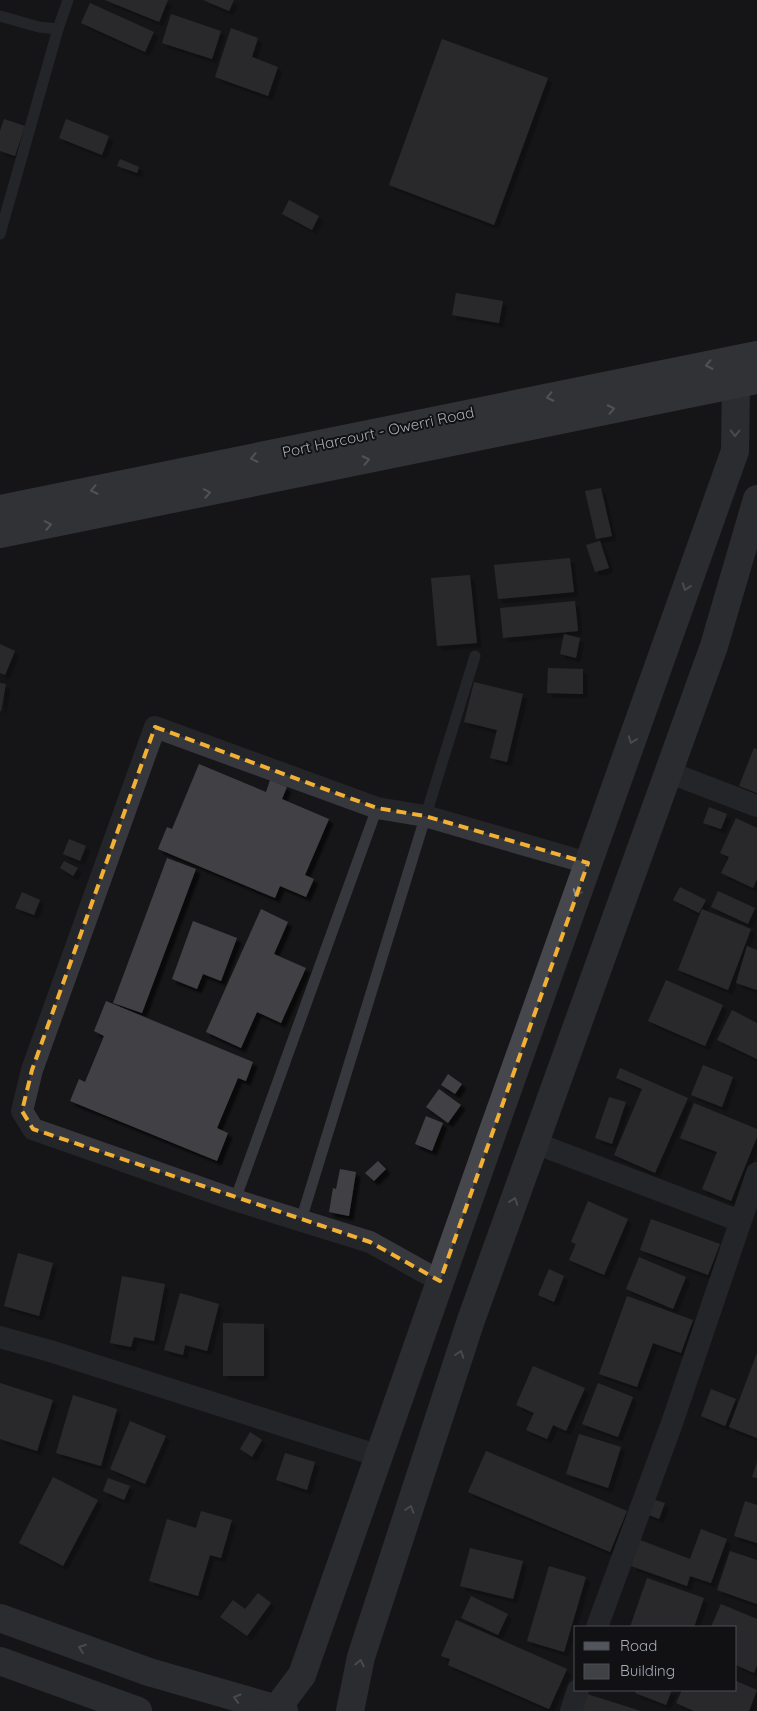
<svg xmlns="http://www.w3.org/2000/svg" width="757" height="1711" font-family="Quicksand,sans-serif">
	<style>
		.building { fill: #404145; filter: url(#shadow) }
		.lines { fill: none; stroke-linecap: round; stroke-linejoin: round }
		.lane { stroke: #37383d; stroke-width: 11 }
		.street { stroke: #37383d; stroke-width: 22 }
		.secondary { stroke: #45474d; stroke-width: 28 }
		.primary { stroke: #53555c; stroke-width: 28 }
		.oneway { stroke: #979ba6 }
		.oneway2 { stroke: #858993 }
		.marked { fill: none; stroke: #f2b134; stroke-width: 4; stroke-dasharray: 10 6; stroke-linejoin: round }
		.labels { text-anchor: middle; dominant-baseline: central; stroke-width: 4; stroke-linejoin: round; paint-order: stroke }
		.street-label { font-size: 15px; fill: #a8adb8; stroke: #111113 }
	</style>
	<defs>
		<filter id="shadow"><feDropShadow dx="4.5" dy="4.5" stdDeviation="1" flood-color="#0009"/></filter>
	</defs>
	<rect width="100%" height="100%" fill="#161618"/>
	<!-- building -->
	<g class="building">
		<path d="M105 0H168L159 22Z"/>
		<path d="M203 0H234L229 11Z"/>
		<path d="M90 3 154 32 145 52 81 23Z"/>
		<path d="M171 14 221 31 212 59 162 43Z"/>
		<path d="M231 28 258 38 252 57 278 67 268 96 215 77Z"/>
		<path d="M442 39 548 78 494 225 389 185Z"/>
		<path d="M4 119 25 126 15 156 0 151V131Z"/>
		<path d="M66 119 109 136 102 155 59 138Z"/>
		<path d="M120 159 139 167 137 173 117 166Z"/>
		<path d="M289 200 319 216 312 230 282 214Z"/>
		<path d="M456 293 503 301 499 323 452 315Z"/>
		<path d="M601 488 612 536 596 539 585 491Z"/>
		<path d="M600 541 609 568 595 572 586 545Z"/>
		<path d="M570 558 574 592 498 599 494 565Z"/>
		<path d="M470 575 477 643 437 646 431 578Z"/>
		<path d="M575 601 578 631 503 638 500 608Z"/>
		<path d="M564 634 580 638 576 658 560 654Z"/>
		<path d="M0 644 15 651 5 675 0 673Z"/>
		<path d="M548 668 583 669V694L547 693Z"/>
		<path d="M474 682 523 694 507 762 490 758 497 730 464 722Z"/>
		<path d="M0 683 6 684 1 711H0Z"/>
		<path d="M754 748 757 749V793L739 786Z"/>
		<path d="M199 764 266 792 270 780 287 787 282 799 329 819 305 875 314 879 306 897 280 886 275 898 158 849 167 827 172 829Z"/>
		<path d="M709 807 727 814 721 829 703 823Z"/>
		<path d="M736 818 757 828V879L753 888 721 873 729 857 720 853Z"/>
		<path d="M69 839 86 846 80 861 63 854Z"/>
		<path d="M167 858 196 869 142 1013 113 1003Z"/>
		<path d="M64 861 78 868 73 876 60 868Z"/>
		<path d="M680 887 706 900 699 913 673 900Z"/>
		<path d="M718 891 755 908 748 924 711 907Z"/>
		<path d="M22 892 40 900 34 915 15 908Z"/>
		<path d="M261 909 288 922 274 954 306 968 281 1023 257 1012 241 1048 206 1032Z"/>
		<path d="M702 909 751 929 728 990 678 970Z"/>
		<path d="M193 921 237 938 221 981 203 974 197 989 172 979Z"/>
		<path d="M747 946 757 950V990L736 983Z"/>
		<path d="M666 980 723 1005 705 1046 648 1021Z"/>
		<path d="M106 1001 253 1062 246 1081 238 1078 217 1128 228 1133 217 1161 70 1101 79 1079 85 1082 104 1036 94 1031Z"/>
		<path d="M732 1010 757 1023V1059L717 1040Z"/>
		<path d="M703 1065 733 1077 722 1107 691 1095Z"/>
		<path d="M620 1068 688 1098 655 1173 614 1155 642 1089 616 1078Z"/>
		<path d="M448 1074 462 1084 455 1094 441 1085Z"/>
		<path d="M439 1089 461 1105 448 1123 426 1107Z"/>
		<path d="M609 1097 626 1102 612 1144 595 1138Z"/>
		<path d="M694 1103 757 1129V1137L731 1201 702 1189 717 1152 680 1138Z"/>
		<path d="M426 1116 443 1123 432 1151 415 1144Z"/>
		<path d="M378 1161 386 1169 374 1181 365 1173Z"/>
		<path d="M340 1169 356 1172 349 1216 329 1212 333 1188 336 1189Z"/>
		<path d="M588 1201 628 1219 604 1275 569 1260 576 1244 571 1242Z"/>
		<path d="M651 1219 720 1244 708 1275 640 1250Z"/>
		<path d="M18 1253 53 1263 39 1316 4 1306Z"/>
		<path d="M639 1257 686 1277 673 1309 626 1289Z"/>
		<path d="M549 1269 564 1276 554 1302 538 1295Z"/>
		<path d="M122 1276 165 1284 154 1341 134 1337 131 1347 110 1343Z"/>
		<path d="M180 1293 219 1304 207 1351 185 1345 183 1355 164 1350Z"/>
		<path d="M627 1296 693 1320 681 1353 653 1343 637 1387 599 1374Z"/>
		<path d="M223 1323 264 1324V1376H223Z"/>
		<path d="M757 1353V1438L729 1427Z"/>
		<path d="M533 1366 585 1388 566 1431 553 1425 547 1439 526 1430 534 1413 516 1405Z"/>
		<path d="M0 1383 53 1400 37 1451 0 1439Z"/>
		<path d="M598 1383 633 1397 618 1437 582 1424Z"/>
		<path d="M711 1389 736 1399 725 1426 701 1416Z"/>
		<path d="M73 1395 117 1409 101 1466 56 1453Z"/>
		<path d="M130 1421 166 1436 145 1484 110 1469Z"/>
		<path d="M250 1432 262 1440 252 1457 240 1449Z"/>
		<path d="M579 1434 621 1447 608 1488 566 1474Z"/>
		<path d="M486 1451 627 1511 610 1552 468 1492Z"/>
		<path d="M285 1453 315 1462 307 1490 276 1480Z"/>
		<path d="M757 1462V1478L752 1477Z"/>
		<path d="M53 1477 98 1500 63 1566 19 1543Z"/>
		<path d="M108 1478 130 1486 124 1500 103 1491Z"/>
		<path d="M649 1498 665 1503 659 1519 644 1513Z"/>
		<path d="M745 1501 757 1505V1543L734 1536Z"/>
		<path d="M201 1511 232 1520 221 1558 210 1555 198 1596 149 1581 167 1519 196 1528Z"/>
		<path d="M701 1529 727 1539 711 1583 690 1576 687 1586 631 1566 640 1540 690 1559Z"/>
		<path d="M470 1548 523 1561 513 1599 460 1586Z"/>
		<path d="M730 1551 757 1560V1604L717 1590Z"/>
		<path d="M549 1566 586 1577 564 1652 527 1641Z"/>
		<path d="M647 1578 704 1598 694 1627H630Z"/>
		<path d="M258 1593 271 1603 247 1636 220 1617 233 1600 245 1609Z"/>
		<path d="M471 1596 508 1614 498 1635 461 1618Z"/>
		<path d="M721 1604 757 1619V1665L754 1673 736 1665V1627H711Z"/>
		<path d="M456 1620 567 1669 549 1709 448 1665 450 1659 441 1656Z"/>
		<path d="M736 1681 757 1690 749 1711H694L676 1703 682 1690H736Z"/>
		<path d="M636 1690H672L666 1705 635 1693Z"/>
		<path d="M587 1694 641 1711H582Z"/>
	</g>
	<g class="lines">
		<!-- lane -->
		<g class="lane">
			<path d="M0 16 39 27 58 29 68 0"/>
			<path d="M0 234 58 29"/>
			<path d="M235 1200 377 808"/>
			<path d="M301 1220 475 656"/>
		</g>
		<!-- street -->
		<g class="street">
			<path d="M668 772 757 806"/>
			<path d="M535 1143 740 1221"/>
			<path d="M440 1281 370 1242 235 1200 33 1129 22 1111 32 1070 155 727 377 808 425 816 588 863"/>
			<path d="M0 1337 50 1351 379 1456"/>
			<path d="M597 1627 672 1423 757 1173"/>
			<path d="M571 1711 578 1690"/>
		</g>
		<!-- secondary -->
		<g class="secondary">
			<path d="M0 1618 149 1672 284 1711"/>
			<path d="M0 1661 138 1711"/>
			<path d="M275 1711 302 1675 494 1128 735 451 736 384"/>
			<path d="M350 1711 361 1657 471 1320 714 646 757 499"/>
		</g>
		<!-- primary -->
		<g class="primary">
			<path d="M0 509 757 355"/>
			<path d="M0 534 757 380"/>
		</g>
	</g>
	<!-- one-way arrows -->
	<defs><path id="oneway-chevron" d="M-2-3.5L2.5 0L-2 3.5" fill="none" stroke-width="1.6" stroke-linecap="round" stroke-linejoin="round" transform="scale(1.25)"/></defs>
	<g class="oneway">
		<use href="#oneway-chevron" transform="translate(709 365) rotate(168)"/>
		<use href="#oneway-chevron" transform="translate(550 397) rotate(168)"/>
		<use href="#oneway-chevron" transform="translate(611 409) rotate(-12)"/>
		<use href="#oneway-chevron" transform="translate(254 458) rotate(168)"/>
		<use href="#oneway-chevron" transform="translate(366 460) rotate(-12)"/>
		<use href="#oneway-chevron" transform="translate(94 490) rotate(168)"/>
		<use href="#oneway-chevron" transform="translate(207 493) rotate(-11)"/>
		<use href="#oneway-chevron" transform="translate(48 525) rotate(-11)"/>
	</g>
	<g class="oneway2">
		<use href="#oneway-chevron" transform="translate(735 433) rotate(91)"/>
		<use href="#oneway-chevron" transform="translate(686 587) rotate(110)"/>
		<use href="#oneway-chevron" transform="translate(632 740) rotate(110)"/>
		<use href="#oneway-chevron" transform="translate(577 893) rotate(110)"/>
		<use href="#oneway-chevron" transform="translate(514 1201) rotate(-70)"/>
		<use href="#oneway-chevron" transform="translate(460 1354) rotate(-72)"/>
		<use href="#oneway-chevron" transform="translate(410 1509) rotate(-72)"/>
		<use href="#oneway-chevron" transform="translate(82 1648) rotate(-160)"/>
		<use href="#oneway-chevron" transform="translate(360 1663) rotate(-77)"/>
		<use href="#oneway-chevron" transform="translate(237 1698) rotate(-164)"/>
	</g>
	<!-- marked area -->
	<path d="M0 0H757V1711H0ZM155 727 377 808 425 816 588 863 440 1281 370 1242 33 1129 22 1111 32 1070Z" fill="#161618" fill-opacity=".55" fill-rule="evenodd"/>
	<path class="marked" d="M155 727 377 808 425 816 588 863 440 1281 370 1242 33 1129 22 1111 32 1070Z"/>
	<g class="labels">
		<!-- street labels -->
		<g class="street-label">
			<text transform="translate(378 432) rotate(-12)">Port Harcourt - Owerri Road</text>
		</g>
	</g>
	<!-- legend -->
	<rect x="574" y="1626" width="162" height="65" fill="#111113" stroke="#4d4f55"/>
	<rect x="584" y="1642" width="25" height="8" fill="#53555c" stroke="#4d4f55"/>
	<text x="620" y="1651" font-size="15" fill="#a8adb8">Road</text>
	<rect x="584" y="1664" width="25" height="15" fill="#404145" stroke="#4d4f55"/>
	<text x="620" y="1676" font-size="15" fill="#a8adb8">Building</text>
</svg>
